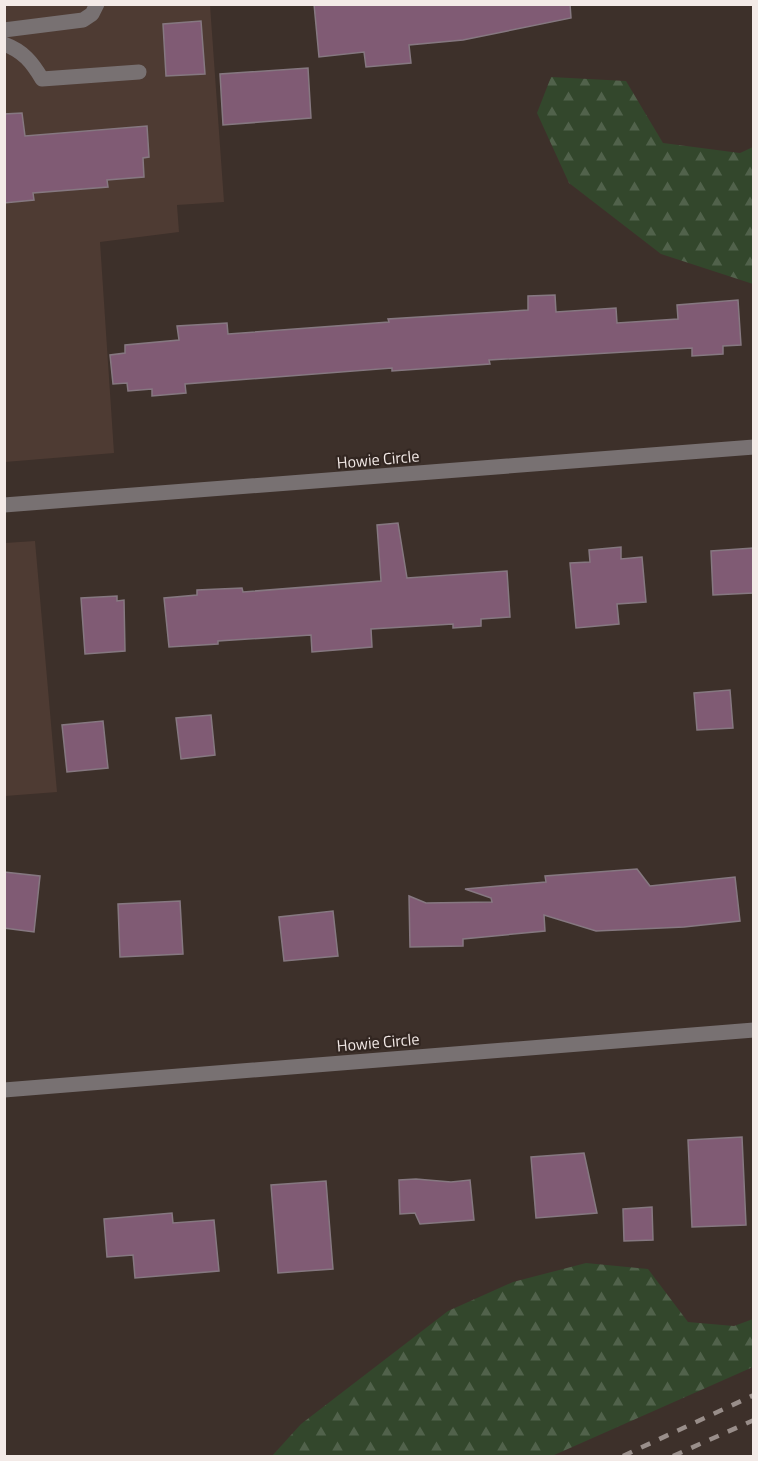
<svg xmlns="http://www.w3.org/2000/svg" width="758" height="1461" font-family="'Titillium Web',sans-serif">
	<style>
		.built { fill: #4e3b33 }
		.forest { fill: url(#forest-firs) }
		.building { fill: #805b74; stroke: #867881; stroke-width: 1.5 }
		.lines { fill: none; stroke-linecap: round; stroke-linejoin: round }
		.minor { stroke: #787172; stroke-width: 15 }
		.rail { stroke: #998e8a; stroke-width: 4.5; stroke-dasharray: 10 10; stroke-linecap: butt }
		.labels { text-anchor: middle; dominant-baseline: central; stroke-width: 4.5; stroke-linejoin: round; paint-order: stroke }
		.street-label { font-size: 16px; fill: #f3eae7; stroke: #322621 }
	</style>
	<defs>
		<pattern id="forest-firs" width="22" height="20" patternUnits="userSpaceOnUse" patternTransform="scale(1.5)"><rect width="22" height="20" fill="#33472c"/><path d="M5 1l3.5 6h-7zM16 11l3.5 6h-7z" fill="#51624b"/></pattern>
	</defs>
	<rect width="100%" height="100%" fill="#3d302a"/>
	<!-- built -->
	<g class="built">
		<path d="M5 5H210L224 202 177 205 179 232 100 242 114 453 5 462Z"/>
		<path d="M35 541 57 792 5 796V543Z"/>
	</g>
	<!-- forest -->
	<g class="forest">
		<path d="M551 77 626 81 663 143 740 153 753 147V284L661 254 569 183 537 113Z"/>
		<path d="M586 1263 648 1269 688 1322 734 1326 753 1319V1367L552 1456H272L301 1424 448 1311 513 1282Z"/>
	</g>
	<!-- building -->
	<g class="building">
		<path d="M314 4H570L571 18 463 40 409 45 411 63 366 67 364 52 319 57Z"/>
		<path d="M201 21 205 74 166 76 163 24Z"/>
		<path d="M308 68 311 118 223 125 220 74Z"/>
		<path d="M22 113 25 136 147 126 149 157 143 158 144 177 107 180 108 187 33 193 34 200 4 203V114Z"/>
		<path d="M555 295 556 312 616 308 617 323 678 319 677 305 738 300 741 345 723 346V354L692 356V348L489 360 490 364 392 371V368L185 384 186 393 152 396V389L128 391 127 383 113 384 110 355 125 353V345L179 340 177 326 227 323 228 334 389 322 388 319 528 310V296Z"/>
		<path d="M398 523 407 578 507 571 510 617 481 619V626L453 628V624L371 629 372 647 312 652 311 635 218 641V644L169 647 164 598 197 595V590L242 588 243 592 381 581 377 525Z"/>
		<path d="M621 547V559L642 557 646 602 617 604 619 624 576 628 570 563 590 562 589 550Z"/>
		<path d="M753 548V593L713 595 711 551Z"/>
		<path d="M117 596V601L124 600 125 651 85 654 81 598Z"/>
		<path d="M730 690 733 728 697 730 694 693Z"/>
		<path d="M211 715 215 755 181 759 176 718Z"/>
		<path d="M103 721 108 768 67 772 62 725Z"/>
		<path d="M637 869 650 886 735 877 740 921 684 927 596 931 544 915 545 931 463 939V946L410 947 409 896 426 903 492 902 491 898 465 889 546 882 545 876Z"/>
		<path d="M4 872 40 876 34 932 4 928Z"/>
		<path d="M180 901 183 954 120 957 118 904Z"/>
		<path d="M333 911 338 956 284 961 279 917Z"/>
		<path d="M742 1137 746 1225 692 1227 688 1140Z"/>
		<path d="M584 1153 597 1213 536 1218 531 1157Z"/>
		<path d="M416 1179 451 1182 470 1180 474 1220 420 1224 415 1213 400 1214 399 1180Z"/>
		<path d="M326 1181 333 1269 278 1273 271 1185Z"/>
		<path d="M652 1207 653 1240 624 1241 623 1209Z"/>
		<path d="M172 1213 173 1223 214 1220 219 1271 135 1278 133 1255 107 1257 104 1219Z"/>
	</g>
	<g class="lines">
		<!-- minor -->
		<g class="minor">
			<path d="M4 30 83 20 92 14 97 4"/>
			<path d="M4 44C23 51 32 62 42 79L139 72"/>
			<path d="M4 505 754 447"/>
			<path d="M4 1090 754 1030"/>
		</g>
		<!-- rail -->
		<g class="rail">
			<path d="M623 1456 754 1395"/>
			<path d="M673 1456 754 1420"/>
		</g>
	</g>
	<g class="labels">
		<!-- street labels -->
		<g class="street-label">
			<text transform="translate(378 459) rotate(-5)">Howie Circle</text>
			<text transform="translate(378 1042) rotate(-5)">Howie Circle</text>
		</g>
	</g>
	<!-- border -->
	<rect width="758" height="1461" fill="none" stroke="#f3eae7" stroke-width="12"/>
</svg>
